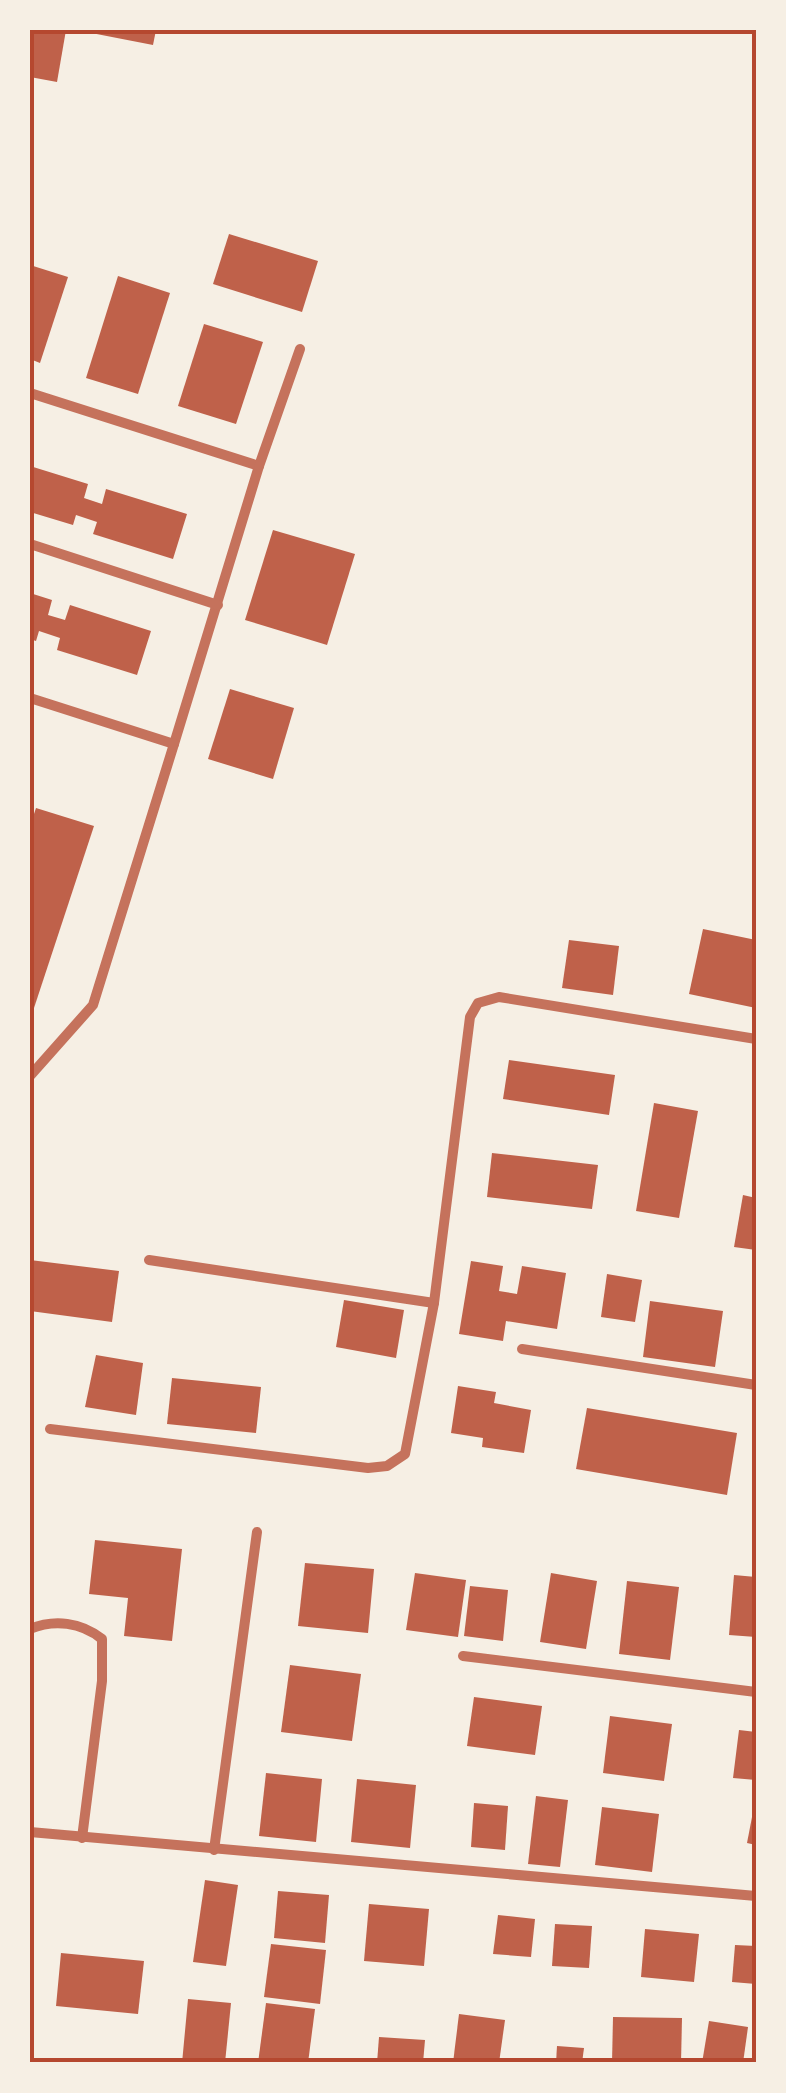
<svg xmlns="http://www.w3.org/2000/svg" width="786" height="2093" font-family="'DejaVu Sans',sans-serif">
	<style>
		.building { fill: #bf614a }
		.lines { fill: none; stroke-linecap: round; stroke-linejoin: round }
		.minor { stroke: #c5725c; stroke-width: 10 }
		.neatline { fill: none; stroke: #b5482f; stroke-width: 4 }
	</style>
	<rect width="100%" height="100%" fill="#f6efe4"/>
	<!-- building -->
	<g class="building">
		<path d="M30 30H66L57 82 30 77Z"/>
		<path d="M76 30H156L153 45Z"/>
		<path d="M229 234 318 261 302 312 213 284Z"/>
		<path d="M30 265 68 277 40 363 30 359Z"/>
		<path d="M118 276 170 293 138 394 86 378Z"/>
		<path d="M204 324 263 342 236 424 178 406Z"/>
		<path d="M30 466 88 484 84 498 102 504 106 489 187 514 173 559 93 534 97 522 76 515 73 525 30 512Z"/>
		<path d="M273 530 355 554 327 645 245 620Z"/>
		<path d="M30 593 52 600 48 615 65 620 70 605 151 631 137 675 57 650 60 638 39 631 36 641 30 639Z"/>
		<path d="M230 689 294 708 273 779 208 759Z"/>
		<path d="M36 808 94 826 33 1011 30 1010V826Z"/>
		<path d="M703 929 756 940V1008L689 994Z"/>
		<path d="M569 940 619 946 613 995 562 988Z"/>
		<path d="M509 1060 615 1075 609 1115 503 1099Z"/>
		<path d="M654 1103 698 1111 679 1218 636 1211Z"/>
		<path d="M492 1153 598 1165 592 1209 487 1197Z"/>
		<path d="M743 1195 756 1198V1250L734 1247Z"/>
		<path d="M30 1260 119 1271 112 1322 30 1311Z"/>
		<path d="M471 1261 503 1266 499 1291 517 1294 522 1266 566 1273 557 1329 506 1321 503 1341 459 1334Z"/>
		<path d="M607 1274 642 1280 635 1322 601 1317Z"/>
		<path d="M344 1300 404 1310 396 1358 336 1347Z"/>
		<path d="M650 1301 723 1311 715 1367 643 1357Z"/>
		<path d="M96 1355 143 1363 136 1415 85 1407Z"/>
		<path d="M172 1378 261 1387 256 1433 167 1424Z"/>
		<path d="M458 1386 496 1392 494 1403 531 1410 524 1453 482 1447 483 1438 451 1433Z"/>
		<path d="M587 1408 737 1433 727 1495 576 1469Z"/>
		<path d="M95 1540 182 1549 172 1641 124 1636 128 1598 89 1594Z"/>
		<path d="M305 1563 374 1569 368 1633 298 1626Z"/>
		<path d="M415 1573 466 1580 458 1637 406 1630Z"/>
		<path d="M551 1573 597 1581 586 1649 540 1642Z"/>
		<path d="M734 1575 756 1577V1637L729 1635Z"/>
		<path d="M627 1581 679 1587 670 1660 619 1654Z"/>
		<path d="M470 1586 508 1590 503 1641 464 1636Z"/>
		<path d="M290 1665 361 1674 352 1741 281 1732Z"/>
		<path d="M474 1697 542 1706 535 1755 467 1746Z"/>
		<path d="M610 1716 672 1724 664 1781 603 1773Z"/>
		<path d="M739 1730 756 1732V1780L733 1778Z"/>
		<path d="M266 1773 322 1779 316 1842 259 1836Z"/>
		<path d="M357 1779 416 1785 410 1848 351 1842Z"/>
		<path d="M536 1796 568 1800 560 1867 528 1864Z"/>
		<path d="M474 1803 508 1806 505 1850 471 1847Z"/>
		<path d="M602 1807 659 1814 652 1872 595 1865Z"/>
		<path d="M752 1817H756V1845L747 1843Z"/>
		<path d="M205 1880 238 1885 226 1966 193 1962Z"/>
		<path d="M278 1891 329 1895 325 1943 274 1938Z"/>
		<path d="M369 1904 429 1909 424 1966 364 1961Z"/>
		<path d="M498 1915 535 1919 531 1957 493 1954Z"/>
		<path d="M555 1924 592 1926 589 1968 552 1966Z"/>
		<path d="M645 1929 699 1934 694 1982 641 1977Z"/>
		<path d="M271 1944 326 1950 320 2004 264 1997Z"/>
		<path d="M735 1945 756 1946V1984L732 1982Z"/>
		<path d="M61 1953 144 1961 138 2014 56 2006Z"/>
		<path d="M188 1999 231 2003 225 2063H182Z"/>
		<path d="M266 2003 315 2009 308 2063H258Z"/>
		<path d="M459 2014 505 2020 499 2063H453Z"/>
		<path d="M613 2017 682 2018 681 2063H612Z"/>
		<path d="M709 2021 748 2027 743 2063H702Z"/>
		<path d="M379 2037 425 2040 423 2063H377Z"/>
		<path d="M557 2046 584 2048 582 2063H556Z"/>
	</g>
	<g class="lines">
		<!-- minor -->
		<g class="minor">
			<path d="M30 393 259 466 174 744"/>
			<path d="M259 466 300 349"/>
			<path d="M30 544 218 605"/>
			<path d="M30 698 174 744 93 1005 30 1076"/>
			<path d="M149 1260 434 1303"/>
			<path d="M522 1349 756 1385"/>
			<path d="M50 1429 368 1468 387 1466 405 1454 434 1303 470 1017 478 1003 499 997 756 1039"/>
			<path d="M30 1629C54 1619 81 1622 102 1639V1681L82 1838"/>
			<path d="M463 1656 756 1692"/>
			<path d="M30 1832 756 1896"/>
			<path d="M214 1850 257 1532"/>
		</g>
	</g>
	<!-- border -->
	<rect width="786" height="2093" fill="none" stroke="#f6efe4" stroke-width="65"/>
	<rect x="32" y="32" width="722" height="2028" class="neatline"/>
</svg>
